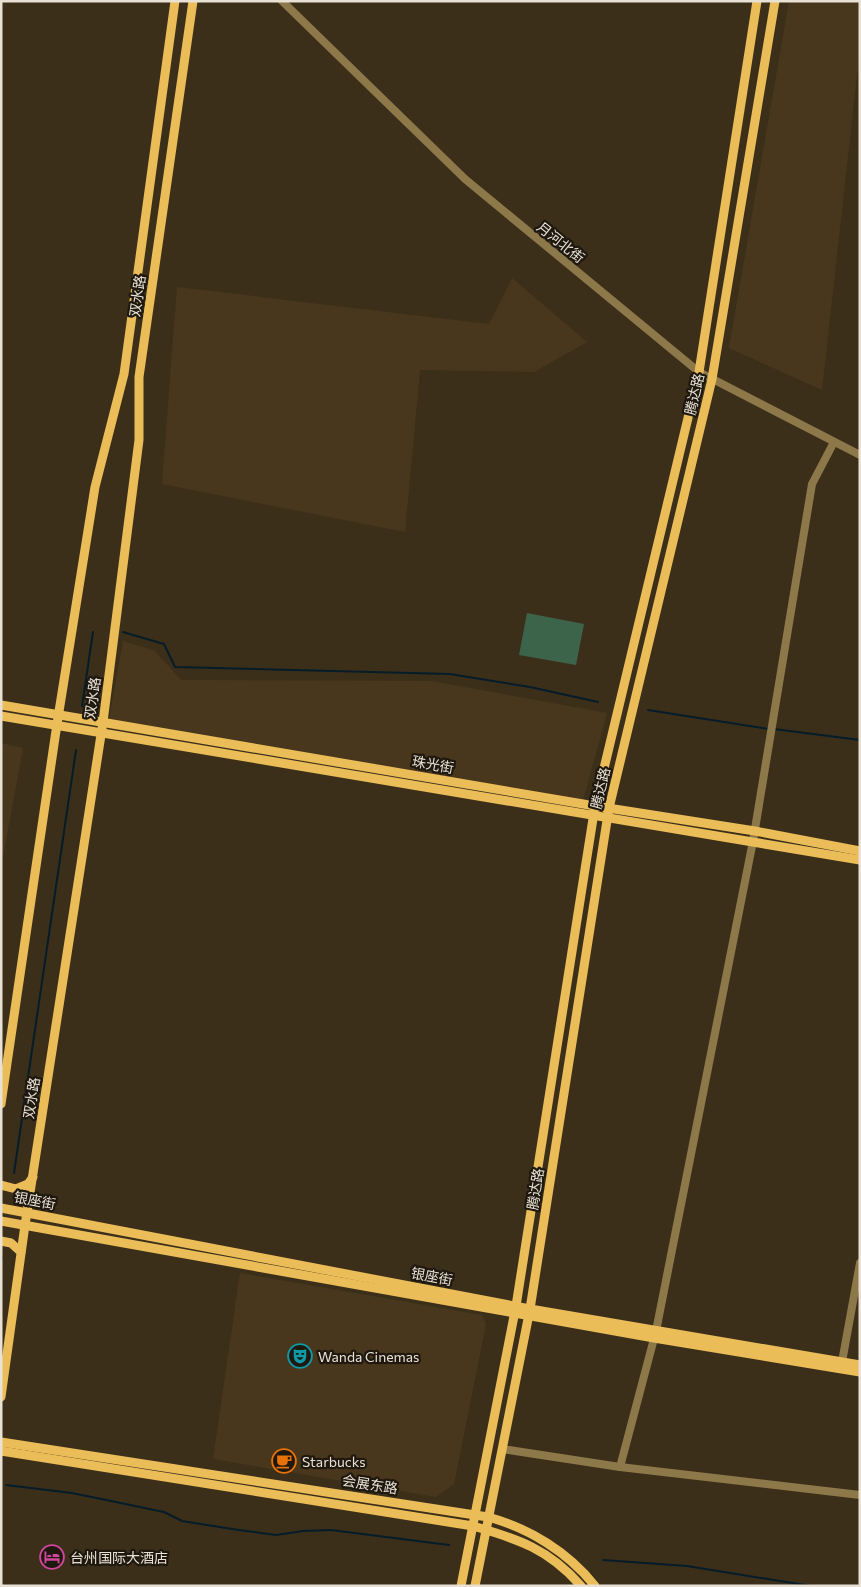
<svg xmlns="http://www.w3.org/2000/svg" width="861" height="1587" font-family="Commissioner,'Noto Sans SC',sans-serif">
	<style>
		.built { fill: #48371c }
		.green { fill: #3c644b }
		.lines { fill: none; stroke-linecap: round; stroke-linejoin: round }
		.stream { stroke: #061d29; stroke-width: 2 }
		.minor { stroke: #8d784a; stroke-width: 8 }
		.major { stroke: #eabd58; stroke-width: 9 }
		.labels { text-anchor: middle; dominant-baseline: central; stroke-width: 4.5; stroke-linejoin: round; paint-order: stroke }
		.street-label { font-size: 14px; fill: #eae1d5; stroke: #1e180f }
		.poi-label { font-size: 14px; fill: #eae1d5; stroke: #1e180f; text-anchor: start }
	</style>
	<rect width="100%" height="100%" fill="#3c2f1a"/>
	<!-- built -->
	<g class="built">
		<path d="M789 1H860V48L822 390 729 348Z"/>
		<path d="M512 278 587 342 534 372 420 370 405 532 162 484 177 287 489 324Z"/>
		<path d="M123 641 155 651 181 680 431 681 607 713 582 804 109 719Z"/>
		<path d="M1 743 23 748 1 867Z"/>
		<path d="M240 1273 482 1315 486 1324 454 1484 436 1497 213 1459Z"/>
	</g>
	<!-- green -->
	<path class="green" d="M527 613 584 624 576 665 519 655Z"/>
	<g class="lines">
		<!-- stream -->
		<g class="stream">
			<path d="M123 632 164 644 175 667 450 674 530 687 598 702"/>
			<path d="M82 706 93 632"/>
			<path d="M648 710 769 729"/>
			<path d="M774 729 860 740"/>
			<path d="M14 1173 76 750"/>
			<path d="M1 1262 2 1257"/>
			<path d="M6 1485 72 1493 111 1501 164 1512 182 1521 232 1529 276 1535 303 1531 331 1530 449 1545"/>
			<path d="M603 1560 687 1566 811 1586"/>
		</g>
		<!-- minor -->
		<g class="minor">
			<path d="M282 1 465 179 699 372 860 455"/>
			<path d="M842 1362 860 1263"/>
			<path d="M502 1449 620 1467 860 1495"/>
			<path d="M620 1467 656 1331 753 841 812 484 834 442"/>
		</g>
		<!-- major -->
		<g class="major">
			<path d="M1 705 595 806 755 831 860 851"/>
			<path d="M1 716 860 860"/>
			<path d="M1 1104 57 724 95 487 124 374 175 1"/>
			<path d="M1 1185 16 1189 28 1184 33 1177"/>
			<path d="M1 1208 530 1309 860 1365"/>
			<path d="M1 1221 654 1338 860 1372"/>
			<path d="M1 1241 11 1243 21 1252"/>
			<path d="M1 1397 25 1225 103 722 139 440V377L193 1"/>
			<path d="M1 1442 488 1517C529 1528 568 1552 595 1586"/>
			<path d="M1 1451 473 1526C518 1539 549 1549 581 1586"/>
			<path d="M461 1586 516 1306 595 806 699 372 757 1"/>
			<path d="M475 1586 530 1309 609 808 712 379 775 1"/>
		</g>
	</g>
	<!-- icons -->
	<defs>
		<g id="theatre-ring" transform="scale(1.25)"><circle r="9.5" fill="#1e180f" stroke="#0f9aa8" stroke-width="1.5"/><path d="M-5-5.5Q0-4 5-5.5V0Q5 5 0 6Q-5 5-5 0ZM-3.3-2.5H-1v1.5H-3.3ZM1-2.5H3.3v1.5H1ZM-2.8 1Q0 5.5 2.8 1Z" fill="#0f9aa8"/></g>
		<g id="cafe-ring" transform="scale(1.25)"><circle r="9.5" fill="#1e180f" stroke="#e8710a" stroke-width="1.5"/><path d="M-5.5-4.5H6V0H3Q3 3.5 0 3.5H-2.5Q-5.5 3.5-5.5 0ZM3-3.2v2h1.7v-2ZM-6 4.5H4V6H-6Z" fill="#e8710a"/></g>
		<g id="hotel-ring" transform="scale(1.25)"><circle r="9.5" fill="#1e180f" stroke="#d1479c" stroke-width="1.5"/><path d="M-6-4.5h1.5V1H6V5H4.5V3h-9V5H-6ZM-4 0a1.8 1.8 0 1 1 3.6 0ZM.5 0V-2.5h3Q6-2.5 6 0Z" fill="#d1479c"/></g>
	</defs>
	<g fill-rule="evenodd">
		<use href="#theatre-ring" x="300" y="1356"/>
		<use href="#cafe-ring" x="284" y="1461"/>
		<use href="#hotel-ring" x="52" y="1557"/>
	</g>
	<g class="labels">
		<!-- street labels -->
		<g class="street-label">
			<text transform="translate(561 242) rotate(39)">月河北街</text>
			<text transform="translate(137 296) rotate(-82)">双水路</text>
			<text transform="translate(694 394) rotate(-77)">腾达路</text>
			<text transform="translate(92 698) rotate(-82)">双水路</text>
			<text transform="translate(433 764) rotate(10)">珠光街</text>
			<text transform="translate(600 788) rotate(-77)">腾达路</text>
			<text transform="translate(31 1098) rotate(-81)">双水路</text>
			<text transform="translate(535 1189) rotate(-81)">腾达路</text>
			<text transform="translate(35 1200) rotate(11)">银座街</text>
			<text transform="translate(432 1276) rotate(11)">银座街</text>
			<text transform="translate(370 1484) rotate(9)">会展东路</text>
		</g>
		<!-- poi labels -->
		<g class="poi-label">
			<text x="318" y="1356">Wanda Cinemas</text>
			<text x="302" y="1461">Starbucks</text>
			<text x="70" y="1557">台州国际大酒店</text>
		</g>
	</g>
	<!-- border -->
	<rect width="861" height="1587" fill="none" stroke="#eae1d5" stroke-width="5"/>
</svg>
